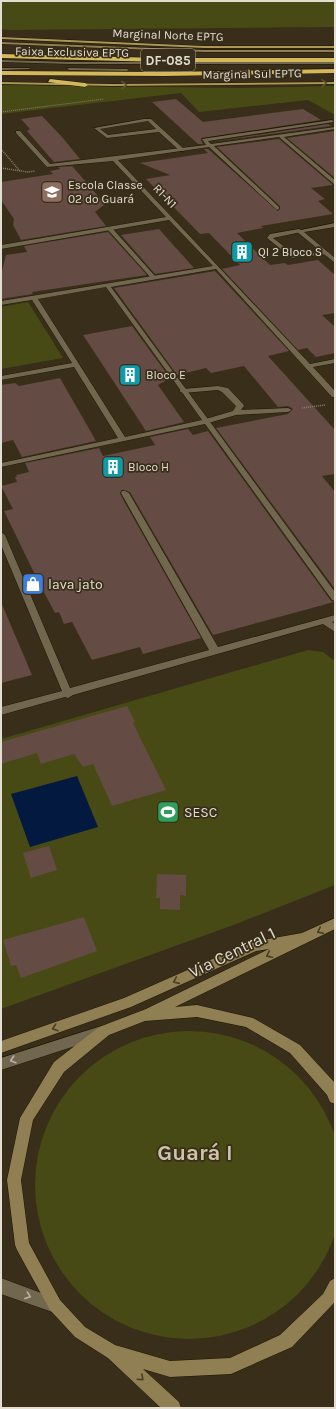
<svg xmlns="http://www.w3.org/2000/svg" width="336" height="1409" font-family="Karla,sans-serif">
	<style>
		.green { fill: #474a14 }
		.water { fill: #031940 }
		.building { fill: #644b43 }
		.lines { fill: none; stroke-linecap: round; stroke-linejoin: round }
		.service-casing { stroke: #1f1603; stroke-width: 1 }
		.minor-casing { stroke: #1f1603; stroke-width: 1 }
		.tertiary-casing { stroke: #1f1603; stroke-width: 1 }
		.secondary-casing { stroke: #1f1603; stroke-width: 1 }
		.primary-casing { stroke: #1f1603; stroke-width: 1 }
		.motorway-casing { stroke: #1f1603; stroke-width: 1 }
		.path-far1 { stroke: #898070; stroke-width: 1; stroke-dasharray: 1 1; stroke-linecap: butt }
		.path { stroke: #898070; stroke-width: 1.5; stroke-dasharray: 1 1; stroke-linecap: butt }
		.service { fill: #71664e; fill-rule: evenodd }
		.minor { fill: #71664e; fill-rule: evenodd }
		.tertiary { fill: #71664e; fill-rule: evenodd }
		.secondary { fill: #8f7f52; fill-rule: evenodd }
		.primary { fill: #ac9756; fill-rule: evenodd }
		.motorway { fill: #d4b85c; fill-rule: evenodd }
		.oneway { stroke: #61532e }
		.oneway2 { stroke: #493e24 }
		.oneway3 { stroke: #bcb3a3 }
		.labels { text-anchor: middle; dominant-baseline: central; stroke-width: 3.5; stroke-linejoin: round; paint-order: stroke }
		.far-street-label { font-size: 12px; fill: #e4ddd1; stroke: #382e19 }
		.far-poi-label { font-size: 12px; fill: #e4ddd1; stroke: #382e19; text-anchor: start }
		.shield { fill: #382e19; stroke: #b0a89a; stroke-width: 1 }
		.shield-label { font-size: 13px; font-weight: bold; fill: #e4ddd1 }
		.poi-label { font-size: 14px; fill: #e4ddd1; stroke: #382e19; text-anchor: start }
		.near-street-label { font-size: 17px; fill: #e4ddd1; stroke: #382e19 }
		.near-district-label { font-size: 22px; font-weight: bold; fill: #cfc3aa; stroke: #382e19 }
	</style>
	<rect width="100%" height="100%" fill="#382e19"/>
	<!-- green -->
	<g class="green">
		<path d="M1 1H335V27L10 30 1 29Z"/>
		<path d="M1 85 242 88 335 86V115L308 100 199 112 181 93 1 114Z"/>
		<path d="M28 302 63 358 1 369V307Z"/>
		<path d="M308 650 323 652 335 661V885L236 924 1 1009V739Z"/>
		<circle cx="189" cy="1185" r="154"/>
	</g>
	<!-- water -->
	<path class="water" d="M77 776 98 827 30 847 11 794Z"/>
	<!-- building -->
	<g class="building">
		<path d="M176 99 203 122 303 109 321 120 202 138 201 140 203 144H198L152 102Z"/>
		<path d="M42 116 62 137 80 159 54 162 27 131 30 129 21 119Z"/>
		<path d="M328 124 331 126 211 142Z"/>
		<path d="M335 131V178L287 138Z"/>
		<path d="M279 139 333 185 311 188 325 199 318 201 333 214 261 226 263 228 237 233 270 265 285 263 288 265 318 260 335 275V313L322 315 335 327V353L316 357 307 348 298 350 222 269 240 265 209 233 200 234 146 179 170 175 140 163 208 153 204 149H208L278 211 280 209V206L217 147Z"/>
		<path d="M73 166 72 168 73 167 105 204 95 212 106 226 21 240 13 225 14 219 1 200V182L53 174 50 171 60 169 58 167Z"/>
		<path d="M159 229 194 268 155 274 121 235Z"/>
		<path d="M108 232 147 275 32 292 33 294 1 299V275L6 255 27 252 24 246Z"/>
		<path d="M215 271 289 351 268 356 335 430V474L322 476 335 492V589L216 428 288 414 293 409 288 406 278 407 244 366 211 373 206 368 177 375 114 288Z"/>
		<path d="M132 326 170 378 158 385 184 422 146 431 83 335Z"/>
		<path d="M60 378 96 441 22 457 13 440 1 443V385L15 383 19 386Z"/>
		<path d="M188 429 193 435 208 431 331 601 334 602 213 635 130 492 122 490 120 494 201 638 143 654 140 647 92 660 72 622 64 624 59 612 55 613 39 583 4 511 13 509 1 486 17 482 15 477H17L16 475 29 472 25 463 99 448 103 456 155 445 150 437Z"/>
		<path d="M1 602 32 675 1 683Z"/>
		<path d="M127 706 135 722 133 723 166 790 112 806 93 764 83 767 74 754 41 764 37 753 1 764V742Z"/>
		<path d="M49 846 57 870 31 878 23 853Z"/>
		<path d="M157 874 186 875V896L180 895V910L160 909V898H156Z"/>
		<path d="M84 917 97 951 21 978 16 965 11 966 3 940Z"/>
	</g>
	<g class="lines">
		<!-- service casing -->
		<g class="service-casing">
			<g id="service">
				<path d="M1 60 69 62H335V64H69L1 62Z"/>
				<path d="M1 68H29L31 69 1 70Z"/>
				<path d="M67 68 127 69 129 70 127 71 69 70Z"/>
				<path d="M144 119H151L184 149V151H180L159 132 107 138 94 128ZM148 121 156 129 108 135 100 129Z"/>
				<path d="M108 228H112L155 276V278H151L108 230Z"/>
				<path d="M299 229 301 230V232L273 238 295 255 326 251 329 253 328 254 292 258 267 238 270 234Z"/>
				<path d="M218 386 228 388 243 404 244 406 241 410 288 408 292 410 288 412 236 415 205 424H202V420L233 411 236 406 222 392 218 390 183 393 179 391 183 389Z"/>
			</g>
		</g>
		<!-- minor casing -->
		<g class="minor-casing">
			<g id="minor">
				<path d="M332 120 334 122 208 141 211 144 335 127V129L284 137 335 180V185L279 137 214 146 279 207V209L277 210 209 147 118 160 310 364 335 359V363L313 367 335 391V397H332L216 269 111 287 335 592V601L332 600 205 424 1 467V463L118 438 74 367 1 380V376L72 363 32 300 1 305V301L213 266 169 220 1 249V245L166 217 113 161 47 167 16 133V131H20L50 164 206 145 202 139ZM106 287 202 420 125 437 38 299Z"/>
				<path d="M335 223V227L304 232 335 258V263L296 231Z"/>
				<path d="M122 491H125L129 493 218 647 335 615V621L332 622 335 624V632L323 624 73 695 68 698 65 697 1 715V707L62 691 1 545V532L5 535 70 688 209 650 121 493Z"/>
			</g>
		</g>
		<!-- tertiary casing -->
		<g class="tertiary-casing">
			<g id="tertiary">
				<path d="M98 1027 103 1029 104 1033 103 1037 1 1070V1058Z"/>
				<path d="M1 1278 60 1300 63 1305 60 1310 55 1313 1 1294Z"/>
			</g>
		</g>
		<!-- secondary casing -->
		<g class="secondary-casing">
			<g id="secondary">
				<path d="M1 42 204 50H335V52H204L1 44Z"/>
				<path d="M335 918V929L175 1007 197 1005 253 1018 300 1045 335 1083V1104L330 1102 327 1095 290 1053 246 1027 197 1017 145 1021 109 1035 64 1072 33 1120 21 1180 29 1243 60 1300 85 1327 115 1345 170 1361 230 1358 280 1335 323 1294 330 1281 335 1278V1301L333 1304 292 1347 231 1374 170 1377 143 1369 179 1402 181 1408H161L108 1358 75 1337 50 1310 17 1250 15 1245 7 1180 20 1118 54 1062 99 1027 146 1009 269 949 256 951 131 1007 1 1053V1041L124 998 251 942 302 933Z"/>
			</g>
		</g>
		<!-- primary casing -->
		<g class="primary-casing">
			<g id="primary">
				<path d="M1 37 204 46H335V48H204L1 39Z"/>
				<path d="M1 82 113 84 335 82V84L113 86 1 84Z"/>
			</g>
		</g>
		<!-- motorway casing -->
		<g class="motorway-casing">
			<g id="motorway">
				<path d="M1 54 162 58H335V62H162L1 58Z"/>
				<path d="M335 69V73L164 76 1 75V71L164 72Z"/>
				<path d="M50 79 85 83 88 85 85 87 48 82Z"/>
			</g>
		</g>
		<!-- path-far1 -->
		<path class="path-far1" d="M1 112 104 99"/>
		<!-- path -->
		<g class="path">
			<path d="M1 149 20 171"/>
			<path d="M1 168 28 172 35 171"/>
			<path d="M302 408 325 405"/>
		</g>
		<!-- service -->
		<use href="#service" class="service"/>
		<!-- minor -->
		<use href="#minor" class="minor"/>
		<!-- tertiary -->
		<use href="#tertiary" class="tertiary"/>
		<!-- secondary -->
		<use href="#secondary" class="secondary"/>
		<!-- primary -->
		<use href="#primary" class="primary"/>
		<!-- motorway -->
		<use href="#motorway" class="motorway"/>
	</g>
	<!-- one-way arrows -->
	<defs><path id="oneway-chevron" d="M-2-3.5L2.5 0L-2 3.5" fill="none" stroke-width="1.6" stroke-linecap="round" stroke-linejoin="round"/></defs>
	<g class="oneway">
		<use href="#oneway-chevron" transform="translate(324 83) rotate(-1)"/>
		<use href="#oneway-chevron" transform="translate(124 85) rotate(-1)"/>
	</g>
	<g class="oneway2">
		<use href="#oneway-chevron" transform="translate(320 931) rotate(154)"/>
		<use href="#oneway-chevron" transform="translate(269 955) rotate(154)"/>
		<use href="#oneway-chevron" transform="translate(176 981) rotate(156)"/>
		<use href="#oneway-chevron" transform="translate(55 1028) rotate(161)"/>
		<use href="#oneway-chevron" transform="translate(141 1378) rotate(43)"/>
	</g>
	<g class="oneway3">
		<use href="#oneway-chevron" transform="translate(13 1060) rotate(162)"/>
		<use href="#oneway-chevron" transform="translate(28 1296) rotate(20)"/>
	</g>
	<!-- icons -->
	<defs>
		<g id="school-square" transform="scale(1.15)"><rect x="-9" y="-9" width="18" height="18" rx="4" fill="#8d6e63" stroke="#382e19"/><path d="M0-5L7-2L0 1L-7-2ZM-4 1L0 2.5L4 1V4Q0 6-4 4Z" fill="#fff"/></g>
		<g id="building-square" transform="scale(1.15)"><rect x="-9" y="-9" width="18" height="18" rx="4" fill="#0f9aa8" stroke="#382e19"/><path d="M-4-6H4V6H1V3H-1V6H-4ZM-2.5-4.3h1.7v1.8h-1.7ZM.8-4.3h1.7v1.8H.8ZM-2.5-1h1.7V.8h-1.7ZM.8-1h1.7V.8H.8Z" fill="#fff"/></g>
		<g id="shop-square" transform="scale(1.15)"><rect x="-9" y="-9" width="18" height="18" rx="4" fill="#3f7fe0" stroke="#382e19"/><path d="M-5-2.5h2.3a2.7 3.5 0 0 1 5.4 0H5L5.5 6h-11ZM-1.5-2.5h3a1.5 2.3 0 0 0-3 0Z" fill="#fff"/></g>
		<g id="stadium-square" transform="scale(1.15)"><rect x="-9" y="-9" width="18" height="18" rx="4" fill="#2e9e5b" stroke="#382e19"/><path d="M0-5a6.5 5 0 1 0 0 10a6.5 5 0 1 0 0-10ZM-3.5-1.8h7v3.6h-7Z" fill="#fff"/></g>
	</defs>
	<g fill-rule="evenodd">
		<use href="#school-square" x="52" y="192"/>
		<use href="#building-square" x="242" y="252"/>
		<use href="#building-square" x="130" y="375"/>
		<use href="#building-square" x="113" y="467"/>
		<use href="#shop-square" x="33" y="584"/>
		<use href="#stadium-square" x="168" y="812"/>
	</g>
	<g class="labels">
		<!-- far-street labels -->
		<g class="far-street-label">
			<text transform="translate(168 35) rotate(2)">Marginal Norte EPTG</text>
			<text transform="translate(72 52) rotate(1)">Faixa Exclusiva EPTG</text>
			<text transform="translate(252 74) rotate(-1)">Marginal Sul EPTG</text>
			<text transform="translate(165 196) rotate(46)">R1-N1</text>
		</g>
		<!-- far-poi labels -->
		<g class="far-poi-label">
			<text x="68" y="185">Escola Classe<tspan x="68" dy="14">02 do Guará</tspan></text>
			<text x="258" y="252">QI 2 Bloco S</text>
			<text x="146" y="375">Bloco E</text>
			<text x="128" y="467">Bloco H</text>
		</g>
		<!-- shield labels -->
		<rect class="shield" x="141" y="49" width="54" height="22" rx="3"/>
		<g class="shield-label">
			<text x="168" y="60">DF-085</text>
		</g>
		<!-- poi labels -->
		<g class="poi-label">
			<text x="48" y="584">lava jato</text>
			<text x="184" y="812">SESC</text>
		</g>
		<!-- near-street labels -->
		<g class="near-street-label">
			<text transform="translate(232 952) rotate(-26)">Via Central 1</text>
		</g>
		<!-- near-district labels -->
		<g class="near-district-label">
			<text x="195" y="1153">Guará I</text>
		</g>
	</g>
	<!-- border -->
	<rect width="336" height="1409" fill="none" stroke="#e4ddd1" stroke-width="4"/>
</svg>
